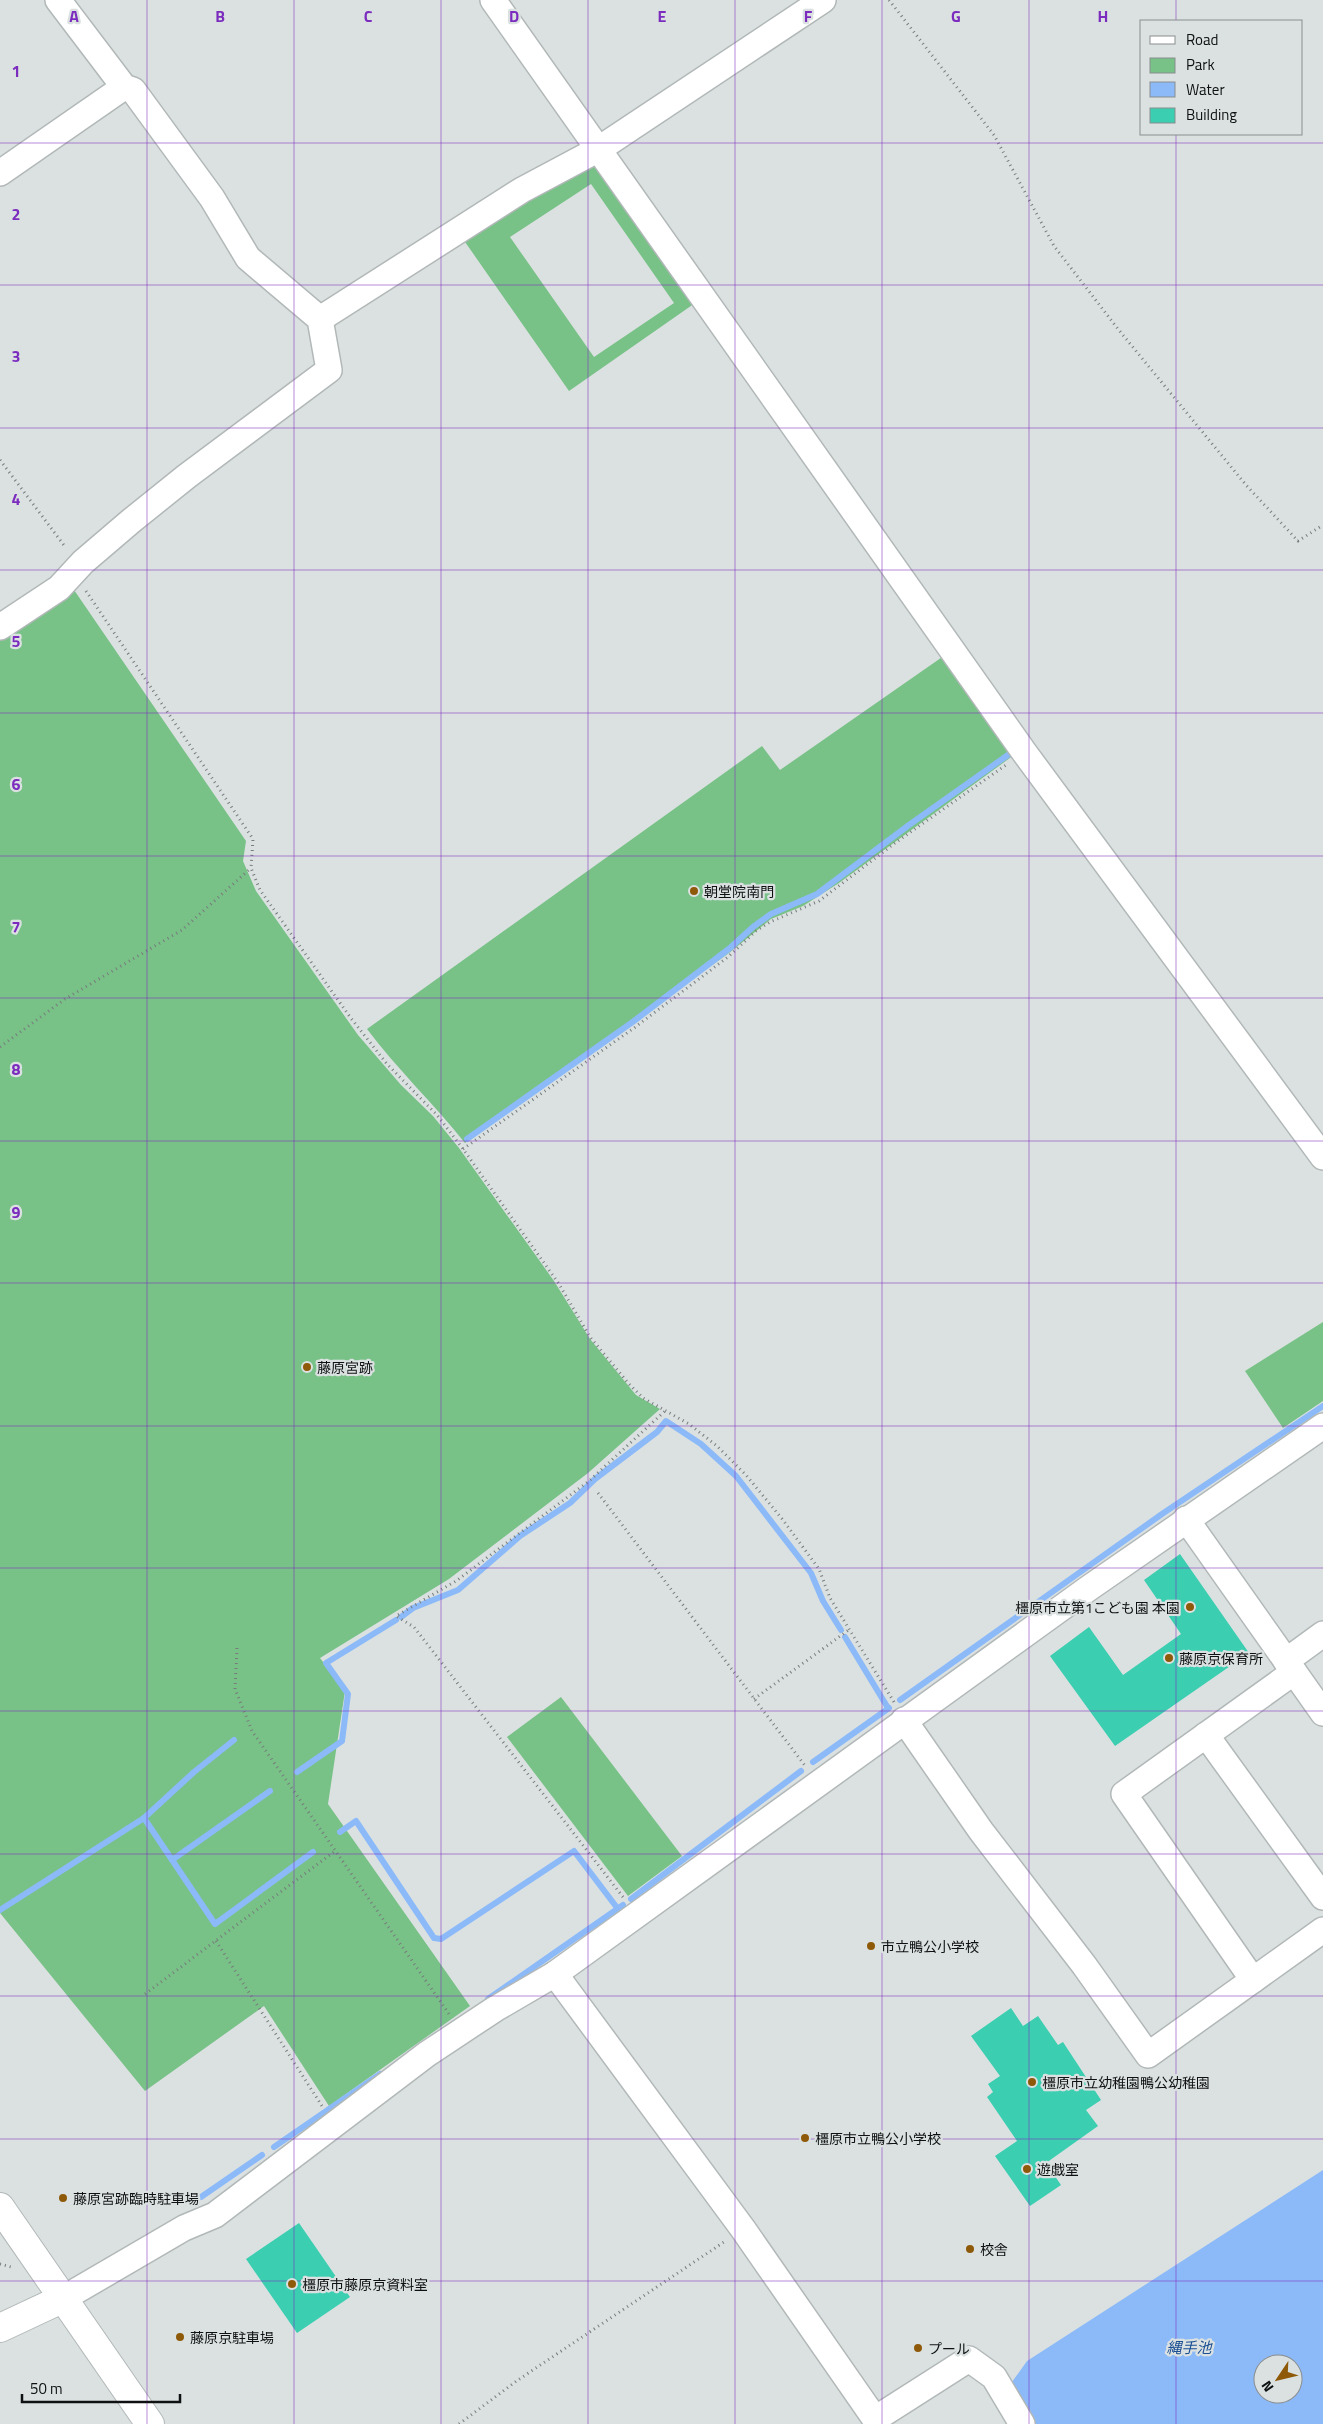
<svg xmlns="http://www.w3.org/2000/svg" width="1323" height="2424" font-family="'Titillium Web','Noto Sans JP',sans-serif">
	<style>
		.green { fill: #78c187; fill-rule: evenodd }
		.water { fill: #8cbaf8; fill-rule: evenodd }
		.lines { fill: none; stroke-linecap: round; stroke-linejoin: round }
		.stream { stroke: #8cbaf8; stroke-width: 6 }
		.building { fill: #3bceb1 }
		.minor-casing { stroke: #b2b8b8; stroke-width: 28 }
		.tertiary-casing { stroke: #b2b8b8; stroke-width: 30 }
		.path { stroke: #787c7c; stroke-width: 3; stroke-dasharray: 1 4; stroke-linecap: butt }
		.minor { stroke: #fff; stroke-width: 25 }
		.tertiary { stroke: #fff; stroke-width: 28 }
		.grid { fill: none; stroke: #7b2cbf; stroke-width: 1; stroke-opacity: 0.55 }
		.poi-dot { fill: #8e5a09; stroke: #dbe1e1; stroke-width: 2 }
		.labels { text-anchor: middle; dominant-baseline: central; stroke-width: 4.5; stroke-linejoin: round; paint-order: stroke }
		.poi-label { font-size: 14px; fill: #0e1011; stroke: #dbe1e1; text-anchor: start }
		.water-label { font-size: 15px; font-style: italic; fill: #1a4f94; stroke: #dbe1e1 }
		.grid-label { font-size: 16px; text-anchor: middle; font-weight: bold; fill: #7b2cbf; stroke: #dbe1e1; stroke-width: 4.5; stroke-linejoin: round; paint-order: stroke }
	</style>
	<rect width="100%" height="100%" fill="#dbe1e1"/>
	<!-- green -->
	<g class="green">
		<path d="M598 160 698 301 569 391 463 239 521 202ZM591 184 674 303 594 357 510 237Z"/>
		<path d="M72 587 246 841 243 861 256 891 358 1035 401 1085 433 1116 459 1148 554 1281 590 1339 636 1395 660 1409 588 1473 449 1579 320 1658 345 1691 328 1804 470 2006 329 2106 264 2006 145 2091 0 1913V634Z"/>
		<path d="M948 653 1018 752 839 883 803 906 771 919 729 953 465 1143C434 1104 397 1069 367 1029L762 746 780 770Z"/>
		<path d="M1323 1322V1401L1283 1428 1245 1371Z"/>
		<path d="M561 1697 682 1856 628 1896 507 1737Z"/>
	</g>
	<!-- water -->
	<path class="water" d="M1323 2170V2424H1036L1012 2382 1027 2361ZM1263 2364H1293V2394H1263Z"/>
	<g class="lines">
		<!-- stream -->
		<g class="stream">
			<path d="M467 1139 634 1021 730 948 753 927 771 914 817 894 909 825 1015 750"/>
			<path d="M401 1617 413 1608 458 1590 520 1536 570 1503 595 1479 657 1432 666 1421 701 1444 736 1476 811 1573 823 1601 841 1630"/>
			<path d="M845 1637 888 1708"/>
			<path d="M900 1700 1162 1514 1323 1406"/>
			<path d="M813 1762 889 1708"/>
			<path d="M297 1772 342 1741 348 1694 326 1663 396 1620"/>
			<path d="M144 1818 194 1772 234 1740"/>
			<path d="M340 1832 356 1821 434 1938 441 1939 574 1851 618 1909"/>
			<path d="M172 1860 270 1791"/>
			<path d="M631 1899 801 1771"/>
			<path d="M0 1910 144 1818 215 1924 313 1852"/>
			<path d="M488 1999 623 1905"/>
			<path d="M274 2147 380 2074"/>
			<path d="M201 2197 262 2155"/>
		</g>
	</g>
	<!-- building -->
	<g class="building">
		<path d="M1180 1554 1249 1653 1115 1746 1050 1656 1089 1627 1123 1675 1181 1634 1144 1580Z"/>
		<path d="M1011 2008 1023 2026 1038 2016 1058 2045 1063 2042 1101 2100 1086 2110 1098 2126 1046 2163 1061 2185 1030 2206 995 2156 1017 2141 987 2097 993 2092 988 2084 1000 2076 971 2036Z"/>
		<path d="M299 2223 350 2297 297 2333 246 2259Z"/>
	</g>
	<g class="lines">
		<!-- minor casing -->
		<g class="minor-casing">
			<g id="minor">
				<path d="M493 0 1024 752 1323 1157"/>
				<path d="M0 173 124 87"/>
				<path d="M320 319 522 190 599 149 823 0"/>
				<path d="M0 627 59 588 83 562 131 521 187 476 329 370 320 319 248 258 212 198 133 90 124 87 58 0"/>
				<path d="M1186 1519 1323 1713"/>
				<path d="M1286 1661 1323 1634"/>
				<path d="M904 1720 981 1831 1084 1965 1148 2055 1323 1930"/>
				<path d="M1206 1735 1323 1897"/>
				<path d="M555 1974 743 2229 875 2419 969 2359 994 2377 1022 2424"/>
				<path d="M1253 1980 1124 1794 1294 1672"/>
				<path d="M64 2298 184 2228 215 2215 427 2054 495 2009 555 1974 1089 1588 1323 1426"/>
			</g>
		</g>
		<!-- tertiary casing -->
		<g class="tertiary-casing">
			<g id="tertiary">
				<path d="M0 2207 150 2424"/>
				<path d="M0 2328 64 2298"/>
			</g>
		</g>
		<!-- path -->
		<g class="path">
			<path d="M889 0 994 135 1054 246 1118 329 1246 485 1298 541 1323 525"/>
			<path d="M0 460 66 548"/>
			<path d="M86 591 253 839 251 868 260 890 350 1017 387 1064 437 1115 463 1149 559 1284 590 1337 629 1384 643 1398 689 1424 717 1446 746 1475 783 1520 819 1569 830 1598 894 1702"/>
			<path d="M0 1047 65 999 182 930 251 868"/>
			<path d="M463 1149 634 1028 728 957 756 931 770 922 819 901 895 843 1006 765"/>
			<path d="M598 1493 806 1767"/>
			<path d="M237 1648 235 1689 252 1731 449 2014"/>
			<path d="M754 1699 850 1629"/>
			<path d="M623 1897 414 1627 396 1616 456 1581 589 1481 665 1411"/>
			<path d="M216 1941 322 2106"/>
			<path d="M145 1994 335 1851"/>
			<path d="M0 2264 11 2267"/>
			<path d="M459 2424 518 2380 724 2242"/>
		</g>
		<!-- minor -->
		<use href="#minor" class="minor"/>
		<!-- tertiary -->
		<use href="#tertiary" class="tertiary"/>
	</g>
	<!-- grid -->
	<path class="grid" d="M147 0V2424M294 0V2424M441 0V2424M588 0V2424M735 0V2424M882 0V2424M1029 0V2424M1176 0V21M1176 134V2424M0 143H1323M0 285H1323M0 428H1323M0 570H1323M0 713H1323M0 856H1323M0 998H1323M0 1141H1323M0 1283H1323M0 1426H1323M0 1568H1323M0 1711H1323M0 1854H1323M0 1996H1323M0 2139H1323M0 2281H1323"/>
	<!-- markers -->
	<g class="poi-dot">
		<circle cx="694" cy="891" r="5"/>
		<circle cx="307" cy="1367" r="5"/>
		<circle cx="1190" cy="1607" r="5"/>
		<circle cx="1169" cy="1658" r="5"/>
		<circle cx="871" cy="1946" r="5"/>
		<circle cx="1032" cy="2082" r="5"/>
		<circle cx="805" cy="2138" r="5"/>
		<circle cx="1027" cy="2169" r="5"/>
		<circle cx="63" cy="2198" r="5"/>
		<circle cx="970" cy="2249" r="5"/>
		<circle cx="292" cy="2284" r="5"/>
		<circle cx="180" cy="2337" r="5"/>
		<circle cx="918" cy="2348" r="5"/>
	</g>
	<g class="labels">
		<!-- poi labels -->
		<g class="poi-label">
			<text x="704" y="891">朝堂院南門</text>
			<text x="317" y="1367">藤原宮跡</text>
			<text x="1180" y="1607" text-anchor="end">橿原市立第1こども園 本園</text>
			<text x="1179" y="1658">藤原京保育所</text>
			<text x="881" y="1946">市立鴨公小学校</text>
			<text x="1042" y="2082">橿原市立幼稚園鴨公幼稚園</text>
			<text x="815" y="2138">橿原市立鴨公小学校</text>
			<text x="1037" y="2169">遊戯室</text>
			<text x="73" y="2198">藤原宮跡臨時駐車場</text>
			<text x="980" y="2249">校舎</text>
			<text x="302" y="2284">橿原市藤原京資料室</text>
			<text x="190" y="2337">藤原京駐車場</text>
			<text x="928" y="2348">プール</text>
		</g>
		<!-- water labels -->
		<g class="water-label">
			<text x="1189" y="2347">縄手池</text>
		</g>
	</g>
	<g class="grid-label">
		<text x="74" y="22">A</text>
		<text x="220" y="22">B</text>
		<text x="368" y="22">C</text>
		<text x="514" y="22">D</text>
		<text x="662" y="22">E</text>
		<text x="808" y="22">F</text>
		<text x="956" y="22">G</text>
		<text x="1103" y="22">H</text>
		<text x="16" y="77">1</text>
		<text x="16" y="220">2</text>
		<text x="16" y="362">3</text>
		<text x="16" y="505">4</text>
		<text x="16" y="647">5</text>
		<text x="16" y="790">6</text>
		<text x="16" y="933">7</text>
		<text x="16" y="1075">8</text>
		<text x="16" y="1218">9</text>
	</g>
	<!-- legend -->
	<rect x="1140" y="20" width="162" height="115" fill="#dbe1e1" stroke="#898d8e"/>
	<rect x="1150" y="36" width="25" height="8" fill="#ffffff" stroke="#898d8e"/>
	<text x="1186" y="45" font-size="15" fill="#0e1011">Road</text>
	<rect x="1150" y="58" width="25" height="15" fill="#78c187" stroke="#898d8e"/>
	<text x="1186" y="70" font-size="15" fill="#0e1011">Park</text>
	<rect x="1150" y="82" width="25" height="15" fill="#8cbaf8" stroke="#898d8e"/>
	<text x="1186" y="95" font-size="15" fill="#0e1011">Water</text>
	<rect x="1150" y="108" width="25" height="15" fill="#3bceb1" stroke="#898d8e"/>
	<text x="1186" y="120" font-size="15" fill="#0e1011">Building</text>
	<!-- north arrow -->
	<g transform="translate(1278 2379) rotate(235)"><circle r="24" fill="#dbe1e1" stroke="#898d8e"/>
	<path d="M0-4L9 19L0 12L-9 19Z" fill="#8e5a09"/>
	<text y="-8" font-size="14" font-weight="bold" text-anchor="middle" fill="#0e1011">N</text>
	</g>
	<!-- scale -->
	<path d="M22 2394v8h158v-8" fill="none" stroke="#0e1011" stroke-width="2.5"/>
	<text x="30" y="2394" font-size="15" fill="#0e1011" stroke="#dbe1e1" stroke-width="4" paint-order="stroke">50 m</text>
</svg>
